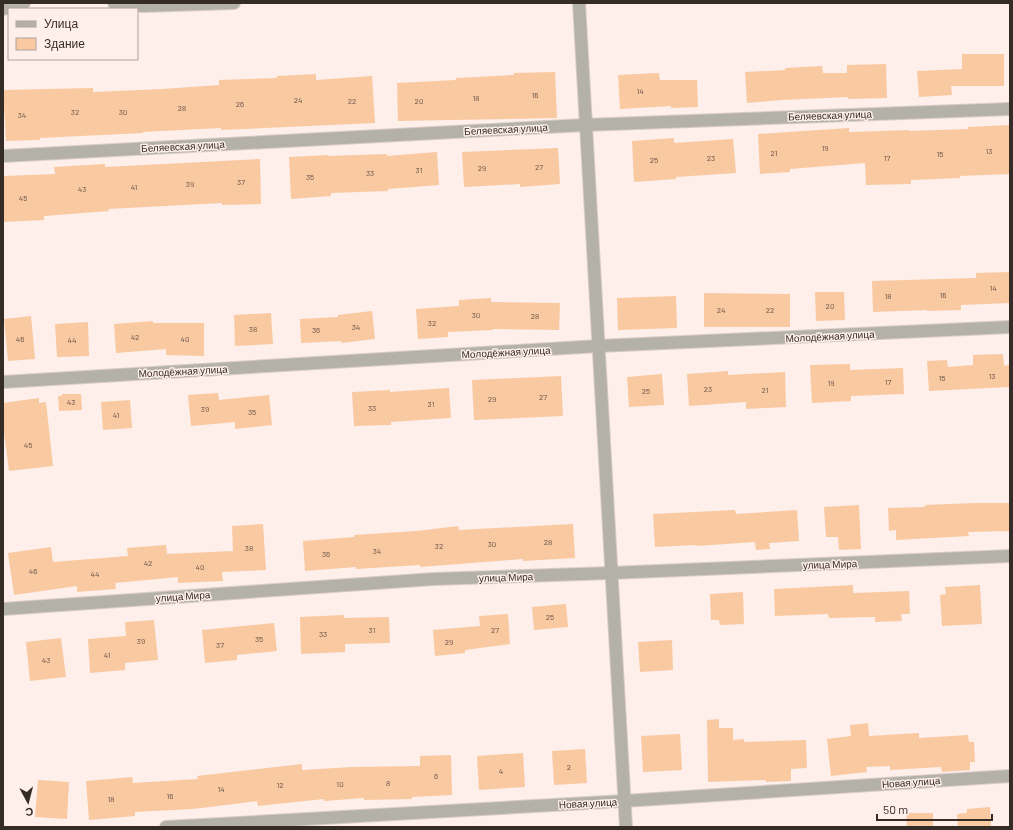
<svg xmlns="http://www.w3.org/2000/svg" width="1013" height="830" font-family="Barlow,sans-serif">
	<style>
		.building { fill: #f9c9a2 }
		.lines { fill: none; stroke-linecap: round; stroke-linejoin: round }
		.minor-casing { stroke: #daccc7; stroke-width: 14 }
		.minor { stroke: #b4b1a8; stroke-width: 12 }
		.labels { text-anchor: middle; dominant-baseline: central; stroke-width: 3; stroke-linejoin: round; paint-order: stroke }
		.number-label { font-size: 8px; fill: #665346 }
		.street-label { font-size: 10px; fill: #352c28; stroke: #feefea }
	</style>
	<rect width="100%" height="100%" fill="#feefea"/>
	<!-- building -->
	<g class="building">
		<path d="M962 54H1004V86H951L952 95 919 97 917 71 962 69Z"/>
		<path d="M886 64 887 98 848 99V97L782 100 747 103 745 72 785 70V68L822 66 823 73H847V65Z"/>
		<path d="M555 72 557 118 398 121 397 83 456 80V78L514 75V73Z"/>
		<path d="M659 73 660 80H697L698 107 671 108V106L620 109 618 75Z"/>
		<path d="M316 74V80L372 76 375 123 221 130V128L143 132V133L40 138V140L6 141 3 90 93 88V92L163 89 219 85V80L277 78V76Z"/>
		<path d="M1010 125V174L960 176V178L911 180V184L866 185 865 163 790 169V172L760 174 758 134 849 128V132L909 130V131L968 129V127Z"/>
		<path d="M674 138V143L733 139 736 173 676 177V179L634 182 632 141Z"/>
		<path d="M558 148 560 184 520 187V184L464 187 462 152Z"/>
		<path d="M437 152 439 185 388 189V191L331 193V196L291 199 289 157 328 155V156L387 154V156Z"/>
		<path d="M260 159 261 204 222 205V203L108 209 109 211 44 216V220L3 222V176L55 174 54 167 105 164V167Z"/>
		<path d="M1010 272V303L961 305V310L927 311V310L873 312 872 281 976 278V273Z"/>
		<path d="M815 292H844L845 320 816 321Z"/>
		<path d="M704 293 790 294V327H704Z"/>
		<path d="M676 296 677 328 618 330 617 298Z"/>
		<path d="M491 298V302L560 303 559 330 493 329V330L448 332V337L418 339 416 309 459 306V300Z"/>
		<path d="M372 311 375 339 341 343V341L301 343 300 319 338 317V315Z"/>
		<path d="M271 313 273 344 235 346 234 315Z"/>
		<path d="M31 316 35 359 8 361 4 319Z"/>
		<path d="M153 321V323H204V356L166 355V349L116 353 114 324Z"/>
		<path d="M88 322 89 356 57 357 55 324Z"/>
		<path d="M1003 354 1004 366 1009 365 1010 387 929 391 927 361 947 360 948 367 973 365V355Z"/>
		<path d="M850 364V370L903 368 904 394 851 396V401L812 403 810 365Z"/>
		<path d="M728 371V375L785 372 786 407 746 409V402L689 406 687 374Z"/>
		<path d="M662 374 664 405 629 407 627 377Z"/>
		<path d="M561 376 563 416 474 420 472 380Z"/>
		<path d="M449 388 451 418 391 422V425L354 426 352 392 390 390V392Z"/>
		<path d="M218 393 219 400 269 395 272 425 235 429V422L191 426 188 395Z"/>
		<path d="M62 394H81L82 410 59 411 58 396H62Z"/>
		<path d="M39 398V403L46 402 53 466 9 471 3 425V403Z"/>
		<path d="M130 400 132 428 103 430 101 402Z"/>
		<path d="M974 503H1010V531L968 532 969 536 896 540V530L889 531 888 508 925 507V505Z"/>
		<path d="M859 505 861 549 839 550 838 537H826L824 507Z"/>
		<path d="M735 510 736 514 797 510 799 541 769 543 770 549 756 550 755 542 697 546 696 545 655 547 653 514Z"/>
		<path d="M263 524 266 570 222 572 223 581 178 583V577L115 583 116 589 77 592V586L14 595 8 553 51 547 53 562 128 556 127 548 166 545 167 554 233 551 232 526Z"/>
		<path d="M573 524 575 558 523 561V559L420 567V565L356 569V567L305 571 303 541 354 537V535L417 531 458 526 459 530Z"/>
		<path d="M853 585V593L909 591 910 614H901L902 621 875 622V617L829 618 828 614 775 616 774 589Z"/>
		<path d="M980 585 982 624 942 626 940 595 946 594 945 587Z"/>
		<path d="M743 592 744 624 720 625 719 620H711L710 594Z"/>
		<path d="M566 604 568 627 534 630 532 607Z"/>
		<path d="M508 614 510 644 465 650V653L435 656 433 630 480 626 479 616Z"/>
		<path d="M344 615V618L389 617 390 643 345 644V652L301 654 300 617Z"/>
		<path d="M154 620 158 660 125 663V670L90 673 88 639 126 636 125 622Z"/>
		<path d="M274 623 277 651 237 655V660L205 663 202 630Z"/>
		<path d="M61 638 66 677 30 681 26 642Z"/>
		<path d="M672 640 673 670 640 672 638 642Z"/>
		<path d="M719 719V728H733V740L744 739V742L806 740 807 768 791 769V781L766 782V780L708 782 707 720Z"/>
		<path d="M868 723 869 736 919 733V738L968 735 969 742H974L975 762H970V770L942 772 941 767 890 770V766L866 767 867 772 831 776 827 739 851 736 850 725Z"/>
		<path d="M680 734 682 770 643 772 641 736Z"/>
		<path d="M585 749 587 783 554 785 552 751Z"/>
		<path d="M523 753 525 787 479 790 477 756Z"/>
		<path d="M451 755 452 795 412 797V799L364 800V798L324 801V799L258 806 257 801 193 809 135 812V816L89 820 86 781 132 777 133 783 198 779 197 776 302 764V770L352 767 420 766V756Z"/>
		<path d="M38 780 69 782 67 819 35 817Z"/>
		<path d="M990 807 991 827H958L957 814 967 813V809Z"/>
		<path d="M906 813H933V827H907Z"/>
	</g>
	<g class="lines">
		<!-- minor casing -->
		<g class="minor-casing">
			<g id="minor">
				<path d="M114 3 143 6 234 3"/>
				<path d="M579 3 626 827"/>
				<path d="M3 9 24 3"/>
				<path d="M3 156 585 125 1010 109"/>
				<path d="M3 382 599 346 1010 327"/>
				<path d="M3 609 434 579 611 573 1010 556"/>
				<path d="M166 827 624 801 1010 776"/>
			</g>
		</g>
		<!-- minor -->
		<use href="#minor" class="minor"/>
	</g>
	<g class="labels">
		<!-- number labels -->
		<g class="number-label">
			<text x="640" y="91">14</text>
			<text x="535" y="95">16</text>
			<text x="476" y="98">18</text>
			<text x="298" y="100">24</text>
			<text x="352" y="101">22</text>
			<text x="419" y="101">20</text>
			<text x="240" y="104">26</text>
			<text x="182" y="108">28</text>
			<text x="75" y="112">32</text>
			<text x="123" y="112">30</text>
			<text x="22" y="115">34</text>
			<text x="825" y="148">19</text>
			<text x="989" y="151">13</text>
			<text x="774" y="153">21</text>
			<text x="940" y="154">15</text>
			<text x="711" y="158">23</text>
			<text x="887" y="158">17</text>
			<text x="654" y="160">25</text>
			<text x="539" y="167">27</text>
			<text x="482" y="168">29</text>
			<text x="419" y="170">31</text>
			<text x="370" y="173">33</text>
			<text x="310" y="177">35</text>
			<text x="241" y="182">37</text>
			<text x="190" y="184">39</text>
			<text x="134" y="187">41</text>
			<text x="82" y="189">43</text>
			<text x="23" y="198">45</text>
			<text x="993" y="288">14</text>
			<text x="943" y="295">16</text>
			<text x="888" y="296">18</text>
			<text x="830" y="306">20</text>
			<text x="721" y="310">24</text>
			<text x="770" y="310">22</text>
			<text x="476" y="315">30</text>
			<text x="535" y="316">28</text>
			<text x="432" y="323">32</text>
			<text x="356" y="327">34</text>
			<text x="253" y="329">38</text>
			<text x="316" y="330">36</text>
			<text x="135" y="337">42</text>
			<text x="20" y="339">46</text>
			<text x="185" y="339">40</text>
			<text x="72" y="340">44</text>
			<text x="992" y="376">13</text>
			<text x="942" y="378">15</text>
			<text x="888" y="382">17</text>
			<text x="831" y="383">19</text>
			<text x="708" y="389">23</text>
			<text x="765" y="390">21</text>
			<text x="646" y="391">25</text>
			<text x="543" y="397">27</text>
			<text x="492" y="399">29</text>
			<text x="71" y="402">43</text>
			<text x="431" y="404">31</text>
			<text x="372" y="408">33</text>
			<text x="205" y="409">39</text>
			<text x="252" y="412">35</text>
			<text x="116" y="415">41</text>
			<text x="28" y="445">45</text>
			<text x="548" y="542">28</text>
			<text x="492" y="544">30</text>
			<text x="439" y="546">32</text>
			<text x="249" y="548">38</text>
			<text x="377" y="551">34</text>
			<text x="326" y="554">36</text>
			<text x="148" y="563">42</text>
			<text x="200" y="567">40</text>
			<text x="33" y="571">46</text>
			<text x="95" y="574">44</text>
			<text x="550" y="617">25</text>
			<text x="372" y="630">31</text>
			<text x="495" y="630">27</text>
			<text x="323" y="634">33</text>
			<text x="259" y="639">35</text>
			<text x="141" y="641">39</text>
			<text x="449" y="642">29</text>
			<text x="220" y="645">37</text>
			<text x="107" y="655">41</text>
			<text x="46" y="660">43</text>
			<text x="569" y="767">2</text>
			<text x="501" y="771">4</text>
			<text x="436" y="776">6</text>
			<text x="388" y="783">8</text>
			<text x="340" y="784">10</text>
			<text x="280" y="785">12</text>
			<text x="221" y="789">14</text>
			<text x="170" y="796">16</text>
			<text x="111" y="799">18</text>
		</g>
		<!-- street labels -->
		<g class="street-label">
			<text transform="translate(830 115) rotate(-2)">Беляевская улица</text>
			<text transform="translate(506 129) rotate(-3)">Беляевская улица</text>
			<text transform="translate(183 146) rotate(-3)">Беляевская улица</text>
			<text transform="translate(830 336) rotate(-3)">Молодёжная улица</text>
			<text transform="translate(506 352) rotate(-3)">Молодёжная улица</text>
			<text transform="translate(183 371) rotate(-3)">Молодёжная улица</text>
			<text transform="translate(830 564) rotate(-2)">улица Мира</text>
			<text transform="translate(506 577) rotate(-2)">улица Мира</text>
			<text transform="translate(183 596) rotate(-4)">улица Мира</text>
			<text transform="translate(911 782) rotate(-4)">Новая улица</text>
			<text transform="translate(588 803) rotate(-3)">Новая улица</text>
		</g>
	</g>
	<!-- border -->
	<rect width="1013" height="830" fill="none" stroke="#352c28" stroke-width="8"/>
	<!-- legend -->
	<rect x="8" y="8" width="130" height="52" fill="#feefea" stroke="#aea19c"/>
	<rect x="16" y="21" width="20" height="6" fill="#b4b1a8" stroke="#aea19c"/>
	<text x="44" y="28" font-size="12" fill="#352c28">Улица</text>
	<rect x="16" y="38" width="20" height="12" fill="#f9c9a2" stroke="#aea19c"/>
	<text x="44" y="48" font-size="12" fill="#352c28">Здание</text>
	<!-- north arrow -->
	<g transform="translate(28 802) rotate(173)" stroke="#feefea" stroke-width="3" paint-order="stroke">
	<path d="M0-3L7 15L0 10L-7 15Z" fill="#352c28"/>
	<text y="-6" font-size="11" font-weight="bold" text-anchor="middle" fill="#352c28">С</text>
	</g>
	<!-- scale -->
	<path d="M877 814v6h115v-6" fill="none" stroke="#352c28" stroke-width="2"/>
	<text x="883" y="814" font-size="12" fill="#352c28" stroke="#feefea" stroke-width="3" paint-order="stroke">50 m</text>
</svg>
